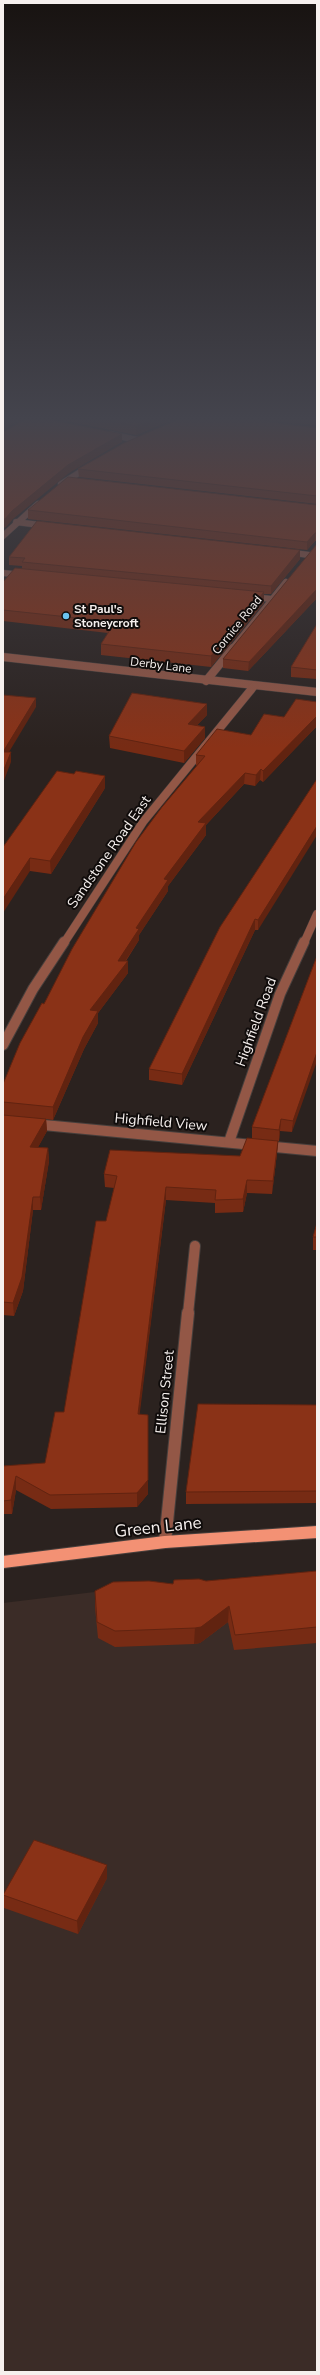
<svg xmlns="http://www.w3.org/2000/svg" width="320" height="2375" font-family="'Nunito Sans',sans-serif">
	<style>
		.built { fill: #3b2c27 }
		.green { fill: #672713 }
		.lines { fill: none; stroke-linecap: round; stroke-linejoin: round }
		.minor-far3-casing { stroke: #473f3c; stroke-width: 7 }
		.minor-far2-casing { stroke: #473f3c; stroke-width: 9 }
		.minor-far1-casing { stroke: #473f3c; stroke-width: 12 }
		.minor-casing { stroke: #473f3c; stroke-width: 14 }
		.major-casing { stroke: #473f3c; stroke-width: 14 }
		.minor-far3 { stroke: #935746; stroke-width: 6 }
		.minor-far2 { stroke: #935746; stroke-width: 8 }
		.minor-far1 { stroke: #935746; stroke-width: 10 }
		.minor { stroke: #935746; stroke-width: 12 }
		.major { stroke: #f39174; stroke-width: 12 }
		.wall { fill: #772b14 }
		.shaded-wall { fill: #612310 }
		.building { fill: #8a3217; stroke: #612310 }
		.poi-dot { fill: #6ac3f1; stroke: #100c0b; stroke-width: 1.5 }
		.labels { text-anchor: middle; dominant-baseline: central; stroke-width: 4; stroke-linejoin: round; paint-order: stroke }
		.far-poi-label { font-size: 12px; font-weight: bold; fill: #f6f0ee; stroke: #100c0b; text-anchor: start }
		.far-street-label { font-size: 12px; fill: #f6f0ee; stroke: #100c0b }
		.street-label { font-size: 14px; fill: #f6f0ee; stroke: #100c0b }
		.near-street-label { font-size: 17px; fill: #f6f0ee; stroke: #100c0b }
	</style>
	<rect width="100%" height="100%" fill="#2b221f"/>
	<!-- built -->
	<path class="built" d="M317 1583V2372H3V1603L103 1591Z"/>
	<!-- green -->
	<path class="green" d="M237 416H317V425L256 420Z"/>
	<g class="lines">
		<!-- minor-far3 casing -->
		<g class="minor-far3-casing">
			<g id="minor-far3">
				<path d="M20 416 41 420"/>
				<path d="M110 434 137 440"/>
				<path d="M61 484 90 466"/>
				<path d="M16 522 48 526"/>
				<path d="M3 536 38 504"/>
				<path d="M287 552 309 555"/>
				<path d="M3 573 23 575"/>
				<path d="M252 597 272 599"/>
				<path d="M232 649 286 582"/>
			</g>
		</g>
		<!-- minor-far2 casing -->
		<g class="minor-far2-casing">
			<g id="minor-far2">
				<path d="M3 657 317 692"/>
				<path d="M206 681 233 648"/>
				<path d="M64 943 143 822 254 686"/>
				<path d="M304 943 317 914"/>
			</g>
		</g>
		<!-- minor-far1 casing -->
		<g class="minor-far1-casing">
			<g id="minor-far1">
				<path d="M3 1045 33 989 64 942"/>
				<path d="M33 1124 317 1151"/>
				<path d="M229 1142 280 994 304 942"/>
				<path d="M188 1314 195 1246"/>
			</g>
		</g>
		<!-- minor casing -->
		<g class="minor-casing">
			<path id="minor" d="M165 1542 188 1313"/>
		</g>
		<!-- major casing -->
		<g class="major-casing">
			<path id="major" d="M3 1562 165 1542 317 1532"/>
		</g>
		<!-- minor-far3 -->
		<use href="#minor-far3" class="minor-far3"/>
		<!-- minor-far2 -->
		<use href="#minor-far2" class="minor-far2"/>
		<!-- minor-far1 -->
		<use href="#minor-far1" class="minor-far1"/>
		<!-- minor -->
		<use href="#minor" class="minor"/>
		<!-- major -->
		<use href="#major" class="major"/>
	</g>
	<!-- wall -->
	<g class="wall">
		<path d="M41 416H181L136 435Z"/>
		<path d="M283 424 317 428V504L79 477 78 469Z"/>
		<path d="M317 505V541H315L307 550 28 519V510Z"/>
		<path d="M317 544V598L248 671 223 668V659Z"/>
		<path d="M300 550V559L271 594H264V603L211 667 101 655V644L108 633 3 621V582L22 569V566L9 565V557Z"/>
		<path d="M317 624V679L291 677V667Z"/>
		<path d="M317 702V726L263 782 260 780 255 786 244 784 206 825V835L168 886V891L139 935V940L126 961 128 973 98 1013V1023L84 1049 53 1120 46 1119 47 1131 38 1147 48 1148 49 1161 41 1210H33L23 1291 14 1316 3 1315V1084L44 1004 197 766 196 765V755L251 735 284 717Z"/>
		<path d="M207 704V715L197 725 205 727V738L184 763 110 748 109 736Z"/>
		<path d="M317 779 258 930H255L182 1085 149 1080V1069Z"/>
		<path d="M105 788 51 874 30 871 3 847Z"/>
		<path d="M317 956 292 1132 280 1131 279 1141H278L277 1153 272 1194 247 1193 243 1212 215 1213V1203L166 1200 139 1415 148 1494 137 1507 51 1509 16 1490 12 1514H3V1466L45 1463 64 1412 114 1188 105 1187 104 1174 240 1156 252 1138V1127Z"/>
		<path d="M317 1223V1250H313V1237Z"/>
		<path d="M317 1405V1503L186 1504V1492Z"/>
		<path d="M317 1571V1643L234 1650 228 1622 200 1643 194 1644 115 1647 98 1638 95 1607V1591Z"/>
		<path d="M107 1878 78 1934 4 1908 3 1895Z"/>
	</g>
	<!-- shaded-wall -->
	<g class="shaded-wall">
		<path d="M13 416H18L19 420 3 430V422Z"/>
		<path d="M160 416H181L136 435V426Z"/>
		<path d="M122 434V442L69 473 13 519 6 527 3 528V519L12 511 68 465Z"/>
		<path d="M315 533V541L307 550V542Z"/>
		<path d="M300 550V559L271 594V586Z"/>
		<path d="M317 589V598L248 671 249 662Z"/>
		<path d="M264 592V603L211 667V656Z"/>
		<path d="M36 698V707L3 762V752Z"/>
		<path d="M207 704V715L188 735V724Z"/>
		<path d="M317 716V726L263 782V771Z"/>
		<path d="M205 727V738L184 763V751Z"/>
		<path d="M11 752V762L3 783V772Z"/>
		<path d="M261 769 260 780 255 786 256 775Z"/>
		<path d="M245 773 244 784 206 825V835L168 886V891L139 935V940L118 972V961L164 879 198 822Z"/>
		<path d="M105 776V788L51 874 50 861Z"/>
		<path d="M317 826V835L258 930V920Z"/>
		<path d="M30 858V871L3 913V899Z"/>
		<path d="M255 919V930L182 1085V1074Z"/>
		<path d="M128 961V973L98 1013V1023L84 1049 53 1120V1107L90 1010Z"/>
		<path d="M317 1052V1061L292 1132 293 1121Z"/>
		<path d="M46 1119 47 1131 31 1160 30 1147Z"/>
		<path d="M281 1119 280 1131 279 1141V1130Z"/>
		<path d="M278 1141 277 1153 272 1194 273 1181Z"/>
		<path d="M48 1148 49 1161 41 1210 40 1197Z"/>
		<path d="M247 1180V1193L243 1212V1199Z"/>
		<path d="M166 1187V1200L138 1428V1414Z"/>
		<path d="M33 1197V1210L23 1291 14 1316 13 1303Z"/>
		<path d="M16 1476V1490L12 1514 11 1500Z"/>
		<path d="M148 1480V1494L137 1507V1493Z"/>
		<path d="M229 1606 228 1622 200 1643 194 1644 195 1628Z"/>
		<path d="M107 1865V1878L78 1934 77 1921Z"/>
	</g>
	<!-- building -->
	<g class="building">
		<path d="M3 416H13L3 422Z"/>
		<path d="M31 416 122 434 68 465 12 511 5 519H3V431H5Z"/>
		<path d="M85 416H160L136 426Z"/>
		<path d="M186 416H241L283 424 317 428V496L78 469 124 443Z"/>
		<path d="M68 477 317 505V533H315L307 542 28 510Z"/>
		<path d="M37 521 300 550 271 586 22 562 25 558 9 557Z"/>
		<path d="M317 544V589L249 662 223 659Z"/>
		<path d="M15 568 264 592 211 656 101 644 115 622 3 610V582Z"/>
		<path d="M317 624V670L291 667Z"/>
		<path d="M132 693 207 704 188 724 205 727 184 751 109 736Z"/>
		<path d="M3 695 36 698 3 752Z"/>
		<path d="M296 699 317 702V716L263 771 261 769 256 775 245 773 198 822 206 823 164 879 168 880 136 928 139 929 118 961H128L90 1010 98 1011 83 1037 53 1107 3 1102V1084L20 1043 42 1003 44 1004 72 949 136 842 162 807 205 756 196 755 217 729 251 735 264 714 284 717Z"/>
		<path d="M3 752H11L3 772Z"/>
		<path d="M57 771 74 774 76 771 105 776 50 861 30 858 3 899V847Z"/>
		<path d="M317 779V826L258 920 255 919 182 1074 149 1069 220 927Z"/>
		<path d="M317 956V1052L293 1121 281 1119 279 1130 252 1127Z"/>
		<path d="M3 1115 46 1119 30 1147 48 1148 40 1197H33L22 1277 13 1303 3 1302Z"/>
		<path d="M247 1138 278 1141 273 1181 247 1180 243 1199 215 1200 216 1190 166 1187 138 1414 148 1415V1480L137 1493 50 1495 16 1476 11 1500 3 1501V1466L45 1463 55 1412H64L96 1221H106L117 1176 104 1174 110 1150 240 1156Z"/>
		<path d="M317 1223V1237H313Z"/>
		<path d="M198 1404 317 1405V1491L186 1492Z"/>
		<path d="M317 1571V1627L235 1635 229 1606 201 1627 195 1628 115 1631 97 1622 95 1591 113 1582 149 1581 173 1584 174 1580 199 1579 206 1581Z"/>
		<path d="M34 1840 107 1865 77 1921 3 1895Z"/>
	</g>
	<!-- sky -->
	<linearGradient id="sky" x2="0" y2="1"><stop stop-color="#181311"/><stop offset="0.56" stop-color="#44444d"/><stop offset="1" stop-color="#44444d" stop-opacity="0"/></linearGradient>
	<rect width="320" height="748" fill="url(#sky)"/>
	<!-- markers -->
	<circle class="poi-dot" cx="66" cy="616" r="4"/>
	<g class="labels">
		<!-- far-poi labels -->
		<g class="far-poi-label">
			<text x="74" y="609">St Paul's<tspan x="74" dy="14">Stoneycroft</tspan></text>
		</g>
		<!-- far-street labels -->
		<g class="far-street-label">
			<text transform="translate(237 625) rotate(-51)">Cornice Road</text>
			<text transform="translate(161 665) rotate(7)">Derby Lane</text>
		</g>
		<!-- street labels -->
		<g class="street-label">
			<text transform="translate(109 852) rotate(-55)">Sandstone Road East</text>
			<text transform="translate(256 1022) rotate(-70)">Highfield Road</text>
			<text transform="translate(161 1122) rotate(5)">Highfield View</text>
			<text transform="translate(165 1392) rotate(-84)">Ellison Street</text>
		</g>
		<!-- near-street labels -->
		<g class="near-street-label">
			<text transform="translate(158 1527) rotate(-6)">Green Lane</text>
		</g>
	</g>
	<!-- border -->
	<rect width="320" height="2375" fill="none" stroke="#f6f0ee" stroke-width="8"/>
</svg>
